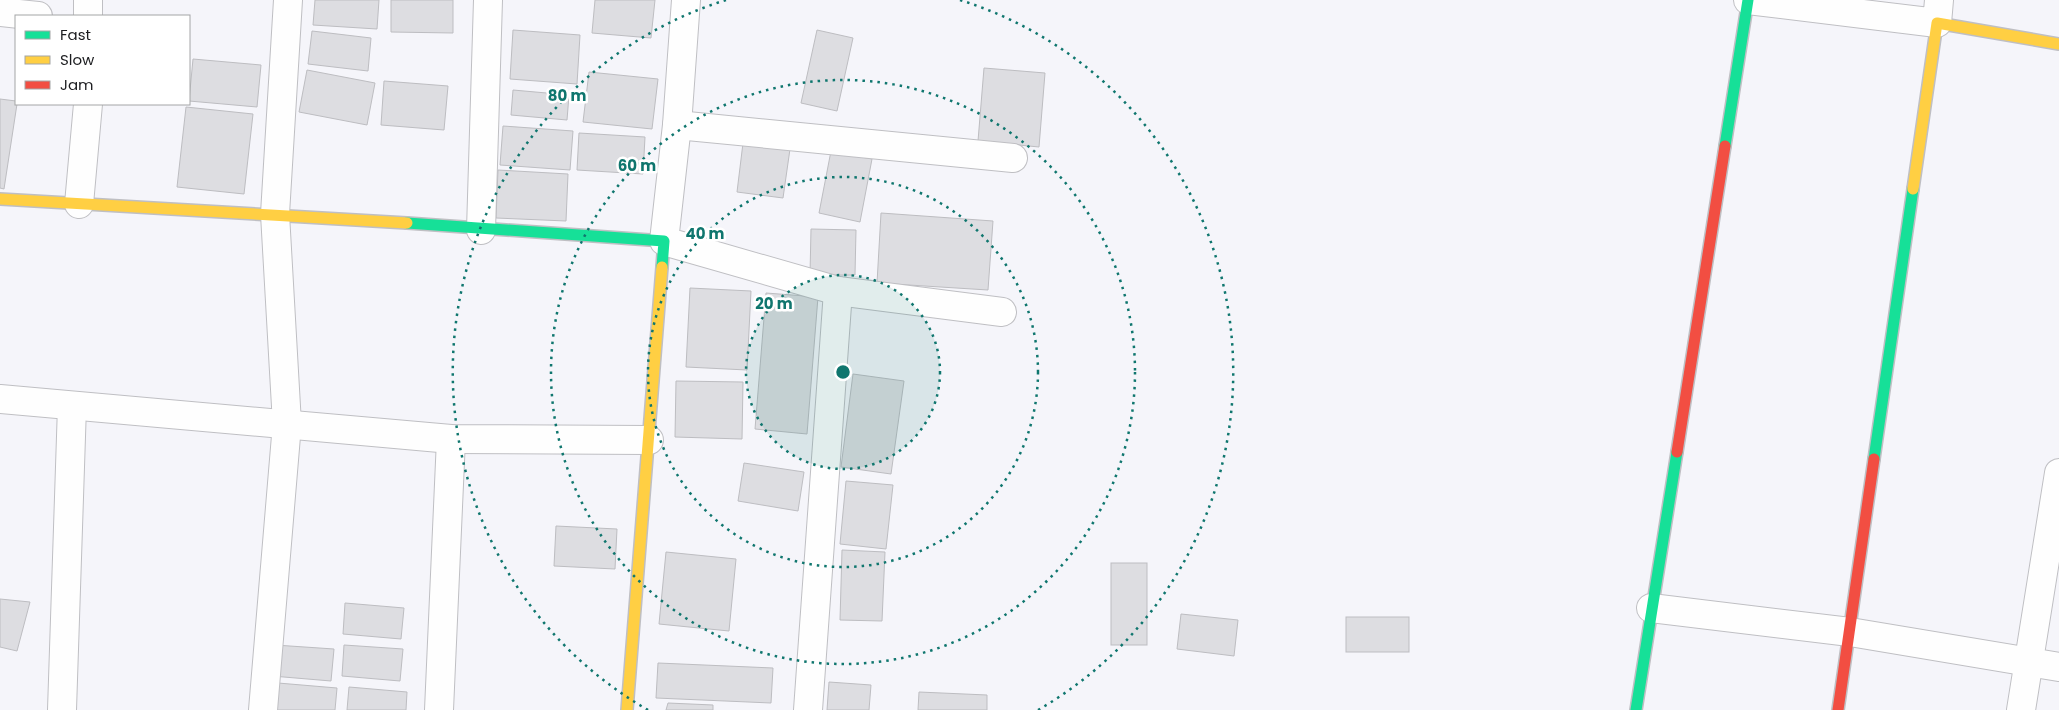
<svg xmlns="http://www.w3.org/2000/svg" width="2059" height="710" font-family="Poppins,sans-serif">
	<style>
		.building { fill: #dddde1; stroke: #bdbdc1 }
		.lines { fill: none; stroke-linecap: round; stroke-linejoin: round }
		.street-casing { stroke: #bfbfc3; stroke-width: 30 }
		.fast-casing { stroke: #bfbfc3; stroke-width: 14 }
		.slow-casing { stroke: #bfbfc3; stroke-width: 14 }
		.jam-casing { stroke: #bfbfc3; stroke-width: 14 }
		.street { stroke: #fefefe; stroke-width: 28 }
		.fast { stroke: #16e098; stroke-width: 11 }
		.slow { stroke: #ffcf43; stroke-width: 11 }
		.jam { stroke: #f24e42; stroke-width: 11 }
		.ring { fill: none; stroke: #0f766e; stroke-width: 2.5; stroke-dasharray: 2.5 5 }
		.centre { fill: #0f766e; stroke: #fff; stroke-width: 2.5 }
		.ring-label { font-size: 15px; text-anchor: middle; font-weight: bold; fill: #0f766e; stroke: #fff; stroke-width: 5; stroke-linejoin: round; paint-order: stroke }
	</style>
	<rect width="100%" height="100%" fill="#f5f5fa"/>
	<!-- building -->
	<g class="building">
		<path d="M315 0H379L377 29 313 25Z"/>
		<path d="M391 0H453V33L391 32Z"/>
		<path d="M595 0H655L651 38 592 33Z"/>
		<path d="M513 30 580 35 577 84 510 79Z"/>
		<path d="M817 30 853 38 837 111 801 103Z"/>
		<path d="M312 31 371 38 368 71 308 64Z"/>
		<path d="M193 59 261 65 257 107 189 101Z"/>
		<path d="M984 68 1045 73 1039 147 978 141Z"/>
		<path d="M307 70 375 83 367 125 299 112Z"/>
		<path d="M589 72 658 79 652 129 583 122Z"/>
		<path d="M384 81 448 86 444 130 381 125Z"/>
		<path d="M513 90 569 95 567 120 511 115Z"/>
		<path d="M0 99 16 101 17 104 4 189 0 188Z"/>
		<path d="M186 107 253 114 244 194 177 187Z"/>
		<path d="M503 126 573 131 570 170 500 165Z"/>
		<path d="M579 133 645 137 643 174 577 170Z"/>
		<path d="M743 143 790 149 783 198 737 192Z"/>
		<path d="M831 151 872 159 860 222 819 213Z"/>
		<path d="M498 170 568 174 566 221 496 218Z"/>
		<path d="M881 213 993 221 988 290 877 283Z"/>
		<path d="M811 229 856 230 855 275H810Z"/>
		<path d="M690 288 751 291 747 370 686 367Z"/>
		<path d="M766 293 818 297 807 434 755 429Z"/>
		<path d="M853 374 904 381 891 474 841 467Z"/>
		<path d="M676 381 743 382 742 439 675 437Z"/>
		<path d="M744 463 804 472 798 511 738 501Z"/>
		<path d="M846 481 893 485 886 549 840 544Z"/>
		<path d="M556 526 617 529 615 569 554 566Z"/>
		<path d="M842 550 885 552 882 621 840 620Z"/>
		<path d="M666 552 736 559 729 631 659 624Z"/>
		<rect x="1111" y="563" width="36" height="82"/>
		<path d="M0 599 30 602 17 651 0 647Z"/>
		<path d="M345 603 404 608 401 639 343 634Z"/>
		<path d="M1181 614 1238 620 1234 656 1177 649Z"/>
		<rect x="1346" y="617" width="63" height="35"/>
		<path d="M275 645 334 649 331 681 272 676Z"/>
		<path d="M344 645 403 649 400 681 342 676Z"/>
		<path d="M658 663 773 668 771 703 656 698Z"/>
		<path d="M829 682 871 685 869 710H827Z"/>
		<path d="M278 683 337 688 335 710H276Z"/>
		<path d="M349 687 407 692 406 710H347Z"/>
		<path d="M919 692 987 695V710H918Z"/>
		<path d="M668 703 713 705V710H666Z"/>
	</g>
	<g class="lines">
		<!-- street casing -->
		<g class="street-casing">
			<g id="street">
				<path d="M686 0 677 125 664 241 838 291 1002 312"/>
				<path d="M1748 0 1937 23 1939 0"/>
				<path d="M0 12 38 16"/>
				<path d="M88 16V0"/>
				<path d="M677 125 1013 158"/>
				<path d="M79 204 88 104"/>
				<path d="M481 230 488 0"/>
				<path d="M0 399 451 439 649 440"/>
				<path d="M1651 608 1850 632 2059 667"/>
				<path d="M62 710 72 406"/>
				<path d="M263 710 287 424 275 214 288 0"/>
				<path d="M439 710 451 439"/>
				<path d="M808 710 838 291"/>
				<path d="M2021 710 2059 473"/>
			</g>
		</g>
		<!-- fast casing -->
		<g class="fast-casing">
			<g id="fast">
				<path d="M1725 146 1748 0"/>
				<path d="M407 223 664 241 662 267"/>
				<path d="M1874 459 1913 189"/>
				<path d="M1636 710 1677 452"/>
			</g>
		</g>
		<!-- slow casing -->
		<g class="slow-casing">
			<g id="slow">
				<path d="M1913 189 1937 23 2059 44"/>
				<path d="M0 199 407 223"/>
				<path d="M627 710 662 267"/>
			</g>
		</g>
		<!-- jam casing -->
		<g class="jam-casing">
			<g id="jam">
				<path d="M1677 452 1725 146"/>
				<path d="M1838 710 1874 459"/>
			</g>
		</g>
		<!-- street -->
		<use href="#street" class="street"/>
		<!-- fast -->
		<use href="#fast" class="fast"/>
		<!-- slow -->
		<use href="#slow" class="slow"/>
		<!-- jam -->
		<use href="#jam" class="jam"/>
	</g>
	<!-- distance rings -->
	<circle cx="843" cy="372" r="97" fill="#0f766e" fill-opacity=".12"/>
	<g class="ring">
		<circle cx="843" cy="372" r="97"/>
		<circle cx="843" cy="372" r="195"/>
		<circle cx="843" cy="372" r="292"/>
		<path d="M648 710A390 390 0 0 1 726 0M960 0A390 390 0 0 1 1038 710"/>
	</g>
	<circle cx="843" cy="372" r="8" class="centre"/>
	<g class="ring-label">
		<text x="567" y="101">80 m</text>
		<text x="637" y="171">60 m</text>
		<text x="705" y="239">40 m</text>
		<text x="774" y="309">20 m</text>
	</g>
	<!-- legend -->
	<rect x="15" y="15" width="175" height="90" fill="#ffffff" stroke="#a4a5a6"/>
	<rect x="25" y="31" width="25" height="8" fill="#16e098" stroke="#a4a5a6"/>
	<text x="60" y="40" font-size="15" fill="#1c1d20">Fast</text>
	<rect x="25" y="56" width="25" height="8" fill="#ffcf43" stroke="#a4a5a6"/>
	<text x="60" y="65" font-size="15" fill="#1c1d20">Slow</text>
	<rect x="25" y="81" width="25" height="8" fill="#f24e42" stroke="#a4a5a6"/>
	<text x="60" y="90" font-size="15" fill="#1c1d20">Jam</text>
</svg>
